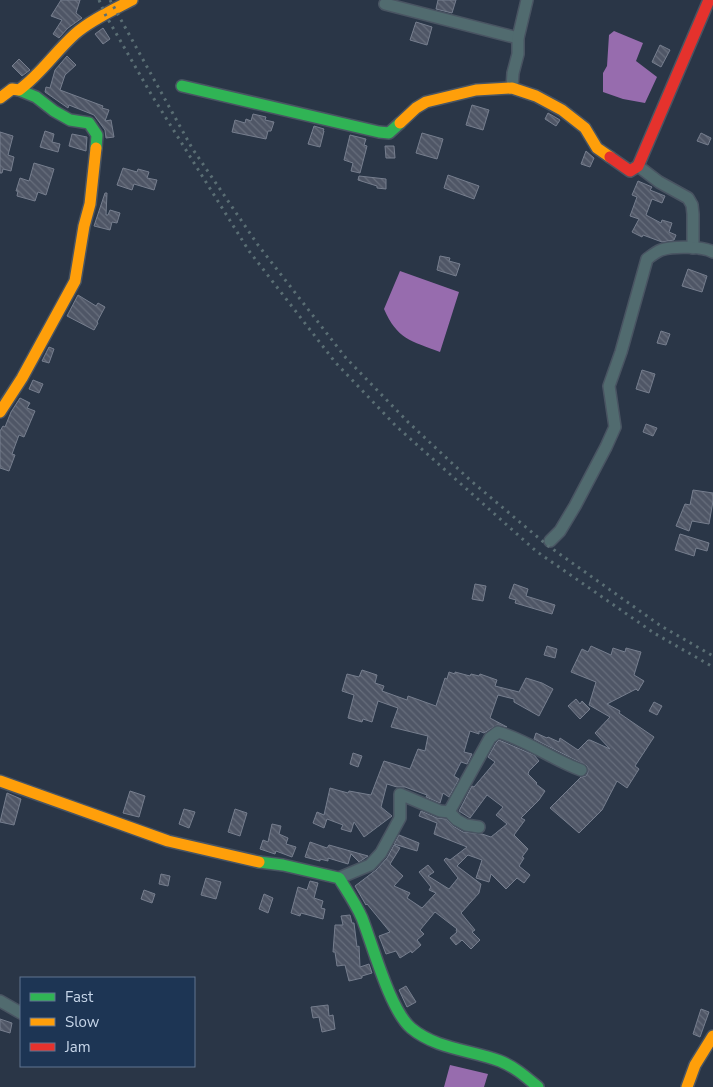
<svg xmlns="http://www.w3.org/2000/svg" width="713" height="1087" font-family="'Nunito Sans',sans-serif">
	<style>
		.water { fill: #976cae }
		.building { fill: url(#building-back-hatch); stroke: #767e8e }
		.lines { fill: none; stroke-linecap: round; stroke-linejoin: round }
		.street-casing { stroke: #495462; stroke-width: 14 }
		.fast-casing { stroke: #495462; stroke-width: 14 }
		.slow-casing { stroke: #495462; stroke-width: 14 }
		.jam-casing { stroke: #495462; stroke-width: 14 }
		.street { stroke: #516b6f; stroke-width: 11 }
		.fast { stroke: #30b455; stroke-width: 11 }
		.slow { stroke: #ff9f0a; stroke-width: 11 }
		.jam { stroke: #e5322d; stroke-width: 11 }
		.rail { stroke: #5a6e74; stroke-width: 3; stroke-dasharray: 2.5 5; stroke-linecap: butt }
	</style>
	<defs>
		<pattern id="building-back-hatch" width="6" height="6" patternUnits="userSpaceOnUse" patternTransform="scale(1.25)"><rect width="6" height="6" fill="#4f5666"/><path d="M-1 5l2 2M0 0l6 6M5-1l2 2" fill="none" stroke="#676e7c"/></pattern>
	</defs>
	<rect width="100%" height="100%" fill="#2a3647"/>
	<!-- water -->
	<g class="water">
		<path d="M614 31 643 43 636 61 657 77 645 103 623 99 603 92V73L607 66 609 35Z"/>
		<path d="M400 271 459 292 440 352C411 341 397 339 384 309Z"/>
		<path d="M450 1065 488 1074 484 1087H444Z"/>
	</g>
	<!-- building -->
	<g class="building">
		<path d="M61 0H80L76 13 82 18 68 28 59 38 53 34 62 20 51 16Z"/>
		<path d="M438 0H456L452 13 436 9Z"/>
		<path d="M416 22 432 27 427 45 410 40Z"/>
		<path d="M103 28 110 39 103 44 95 34Z"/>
		<path d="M660 45 670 50 661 67 652 62Z"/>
		<path d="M67 56 76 65 65 75 60 90 103 106 102 108 109 110 105 121 111 120 114 137 106 138 105 130 94 115 69 105 68 108 45 92 46 87 50 88 55 70Z"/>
		<path d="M19 59 30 70 22 76 12 66Z"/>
		<path d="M472 105 489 110 483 130 466 125Z"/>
		<path d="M548 113 560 120 556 126 545 119Z"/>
		<path d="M253 114 266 117 265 120 274 122 271 131H268L266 139 232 132 235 120 245 123 246 119 251 121Z"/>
		<path d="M314 126 324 129 323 131H324L320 147 308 144Z"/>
		<path d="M45 131 54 134 52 142 60 144 58 152 40 147Z"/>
		<path d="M0 132 13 136 8 155 14 157 11 171 3 169 2 173H0Z"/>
		<path d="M422 133 443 139 437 159 416 153Z"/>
		<path d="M701 133 711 138 708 145 697 141Z"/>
		<path d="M72 134 87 137 86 151 69 146Z"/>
		<path d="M350 135 366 139 364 145 367 146 360 173 351 171 353 163 344 160Z"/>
		<path d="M385 146H394L395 158H386Z"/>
		<path d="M586 151 594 158 590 167 581 164Z"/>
		<path d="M34 163 54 169 46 195 38 192 35 201 17 196 18 191H16L20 178 29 181Z"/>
		<path d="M123 168 137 172 138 169 149 172 147 178 157 180 154 190 134 184 132 190 117 185Z"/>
		<path d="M448 175 479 186 474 199 444 188Z"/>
		<path d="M359 176 386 179V189L377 188V186L358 180Z"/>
		<path d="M638 181 652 187 650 190 665 196 662 203 652 199 646 215 661 223 662 220 672 223 669 232 676 235 674 240 662 242 643 235 642 237 632 232 639 219 630 216 637 197 632 195Z"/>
		<path d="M105 193H107L106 215H108L110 210 120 213 117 223 112 222 110 230 94 226Z"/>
		<path d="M440 256 450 258 449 261 460 264 456 276 437 270Z"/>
		<path d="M688 269 707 276 702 292 682 286Z"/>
		<path d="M78 295 96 306 98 303 105 307 97 322 98 323 94 330 67 316Z"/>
		<path d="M661 331 670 334 666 345 657 343Z"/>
		<path d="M49 347 54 349 49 363 42 361Z"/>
		<path d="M642 370 655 374 649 393 636 389Z"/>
		<path d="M33 380 43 384 39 393 29 389Z"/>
		<path d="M20 398 30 403 27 408 35 411 24 437 19 435 12 454 15 455 9 471 0 468V431L3 426 5 427 11 412Z"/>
		<path d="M646 424 657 428 653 436 643 432Z"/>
		<path d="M693 490 713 493V501L709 524 692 521 689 531 676 526 685 504 690 505Z"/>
		<path d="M680 534 709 543 707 551 696 548 694 556 675 550Z"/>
		<path d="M475 584 486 586 483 601 472 599Z"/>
		<path d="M514 584 528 589 526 596 555 605 552 614 515 603 516 600 509 598Z"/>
		<path d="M547 646 557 649 555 658 544 655Z"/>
		<path d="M591 646 611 655 613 648 625 652 626 648 641 652 634 675 644 681 638 691 636 689 607 704 620 711 619 713 654 737 635 766 639 769 627 788 617 781 602 810 579 833 550 808 581 777 586 776 588 772 587 766 534 739 536 733 547 738 548 737 559 742 560 738 578 750 588 740H590L610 749 595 733 610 717 589 705 596 682 571 672 582 649 588 652Z"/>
		<path d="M362 670 377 675 375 683 384 686 382 691 407 700 408 696 436 706 445 678 447 679 449 672 455 674V672L470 676 471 674 479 676 480 674 497 680 495 686 519 692 526 678 542 683 553 689 539 716 514 702V699L498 695 490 718 507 727 497 725 484 733 479 731V734L470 731 464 752 472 754 467 764 461 762 454 776 459 779 449 797 443 793 440 803 426 797 427 795 405 787H397L387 784 381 807 392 816 364 837 354 822 351 832 341 829 343 825 327 819 324 828 313 823 317 812 324 815 330 788 348 793 349 791 371 795 384 761 410 769 418 749 425 751 428 736 391 727 398 708 378 701 372 722 363 719 362 722 348 718 354 695 342 691 347 674 359 677Z"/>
		<path d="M576 699 580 704 582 701 590 709 580 719 568 706Z"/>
		<path d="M654 702 662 706 657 715 649 711Z"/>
		<path d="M499 740 534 755 539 761 529 771 528 774 537 783 536 784 545 791 539 800 521 818 525 820 514 835 528 849 522 857 524 858 519 866 530 875 524 883 517 878 506 889 491 874 489 882 476 878 482 860 468 855 457 866 481 884 479 893 461 913 475 930 472 932 480 940 471 949 462 940 456 945 450 938 457 932 456 930 457 929 435 912 420 930 424 934 417 940 421 945 412 953 411 951 400 958 396 951 386 954 379 936 390 932 367 904 366 905 355 886 376 870 387 858 394 845 400 848 390 864 403 876 394 886 410 893 407 898 422 908 436 893 429 890 431 887 419 872 428 865 434 872 428 876 449 889 458 878 444 860 446 858 450 860 467 847 434 834 437 823 419 816 421 811 437 818 446 819 453 826 463 832 482 834 491 837 507 824 496 815 503 807 487 795 470 818 459 811 472 786 474 787 495 762 488 757 496 743Z"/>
		<path d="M353 753 362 756 358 767 350 764Z"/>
		<path d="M130 791 145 796 139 817 123 813Z"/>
		<path d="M7 793 21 799 14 825 0 822Z"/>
		<path d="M184 809 195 812 189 828 179 824Z"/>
		<path d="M235 809 247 813 240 836 228 832Z"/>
		<path d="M272 824 281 826 279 834 288 838 286 844 296 847 292 857 276 851 275 854 260 849 263 840 268 842Z"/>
		<path d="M399 835 419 843 417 851 394 844Z"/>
		<path d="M310 842 327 848 329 845 368 856 359 862 351 854 348 864 328 858V861L320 859V861L305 857Z"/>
		<path d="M161 874 170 876 168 886 159 884Z"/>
		<path d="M206 878 221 882 216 899 201 895Z"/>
		<path d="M310 881 318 883 314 898 323 901 321 908 325 909 323 919 301 913 300 916 291 913 298 887 307 890Z"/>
		<path d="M144 890 155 894 152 903 141 899Z"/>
		<path d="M264 894 273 898 268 913 259 909Z"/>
		<path d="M350 915 352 923H354L357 947 359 946 360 967 369 964 372 973 362 976V978L349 981 345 965 337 966 335 952H333L335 925H343L341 916Z"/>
		<path d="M406 986 416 1002 407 1007 399 990Z"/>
		<path d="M328 1005 329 1016 333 1015 335 1029 322 1032 319 1017 313 1018 311 1007Z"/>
		<path d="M701 1009 709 1012 700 1037 693 1034Z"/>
		<path d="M0 1019 12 1023 10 1033 0 1030Z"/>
	</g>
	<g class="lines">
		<!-- street casing -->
		<g class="street-casing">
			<g id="street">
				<path d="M385 4 518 38"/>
				<path d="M512 88 513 73 518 54V38L527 0"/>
				<path d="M638 166 659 182 688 198 692 205 693 214V248"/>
				<path d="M550 541 560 531 575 506 606 447 615 427 609 386 621 352 647 259C651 256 656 252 661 250 672 246 703 246 713 252"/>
				<path d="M449 812 490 738 498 732C527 740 553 760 581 770"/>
				<path d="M339 878 370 865 381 853 400 818V794L440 811 449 812 457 820 466 825 479 827"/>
				<path d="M0 1001 21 1013"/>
			</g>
		</g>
		<!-- fast casing -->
		<g class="fast-casing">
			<g id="fast">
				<path d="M182 86 379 132 389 133 400 123"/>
				<path d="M19 90 36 97 54 111 70 120 89 123 97 135 96 148"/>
				<path d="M259 862 283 865 339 878C347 891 356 904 362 918 373 946 390 1010 411 1028 436 1049 471 1050 500 1061 515 1067 526 1077 538 1087"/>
			</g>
		</g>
		<!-- slow casing -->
		<g class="slow-casing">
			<g id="slow">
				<path d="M0 98 12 89 19 90C41 74 55 52 75 34 91 20 113 10 132 0"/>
				<path d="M400 123 416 108 426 102 476 90 512 88 536 96 562 110 585 128 597 148 610 157"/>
				<path d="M0 412 22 378 75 281 84 226 90 204 96 148"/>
				<path d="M0 781 168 841 259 862"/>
				<path d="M687 1087 695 1065 713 1036"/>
			</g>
		</g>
		<!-- jam casing -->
		<g class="jam-casing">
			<path id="jam" d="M610 157 630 171 638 166 709 0"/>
		</g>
		<!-- street -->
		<use href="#street" class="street"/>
		<!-- fast -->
		<use href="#fast" class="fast"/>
		<!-- slow -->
		<use href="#slow" class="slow"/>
		<!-- jam -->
		<use href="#jam" class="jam"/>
		<!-- rail -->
		<g class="rail">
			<path d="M99 0 105 14 151 94 249 251 335 362 396 426 536 551 654 633 713 667"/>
			<path d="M110 0 192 148 258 245 346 358 408 422 470 480 547 545 661 626 713 656"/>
		</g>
	</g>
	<!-- legend -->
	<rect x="20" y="977" width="175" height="90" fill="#1d3554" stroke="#617590"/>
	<rect x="30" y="993" width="25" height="8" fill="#30b455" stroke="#617590"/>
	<text x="65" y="1002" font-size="15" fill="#c7d6e9">Fast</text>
	<rect x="30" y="1018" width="25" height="8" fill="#ff9f0a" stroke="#617590"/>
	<text x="65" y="1027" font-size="15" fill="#c7d6e9">Slow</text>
	<rect x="30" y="1043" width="25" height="8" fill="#e5322d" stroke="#617590"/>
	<text x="65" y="1052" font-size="15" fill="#c7d6e9">Jam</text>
</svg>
